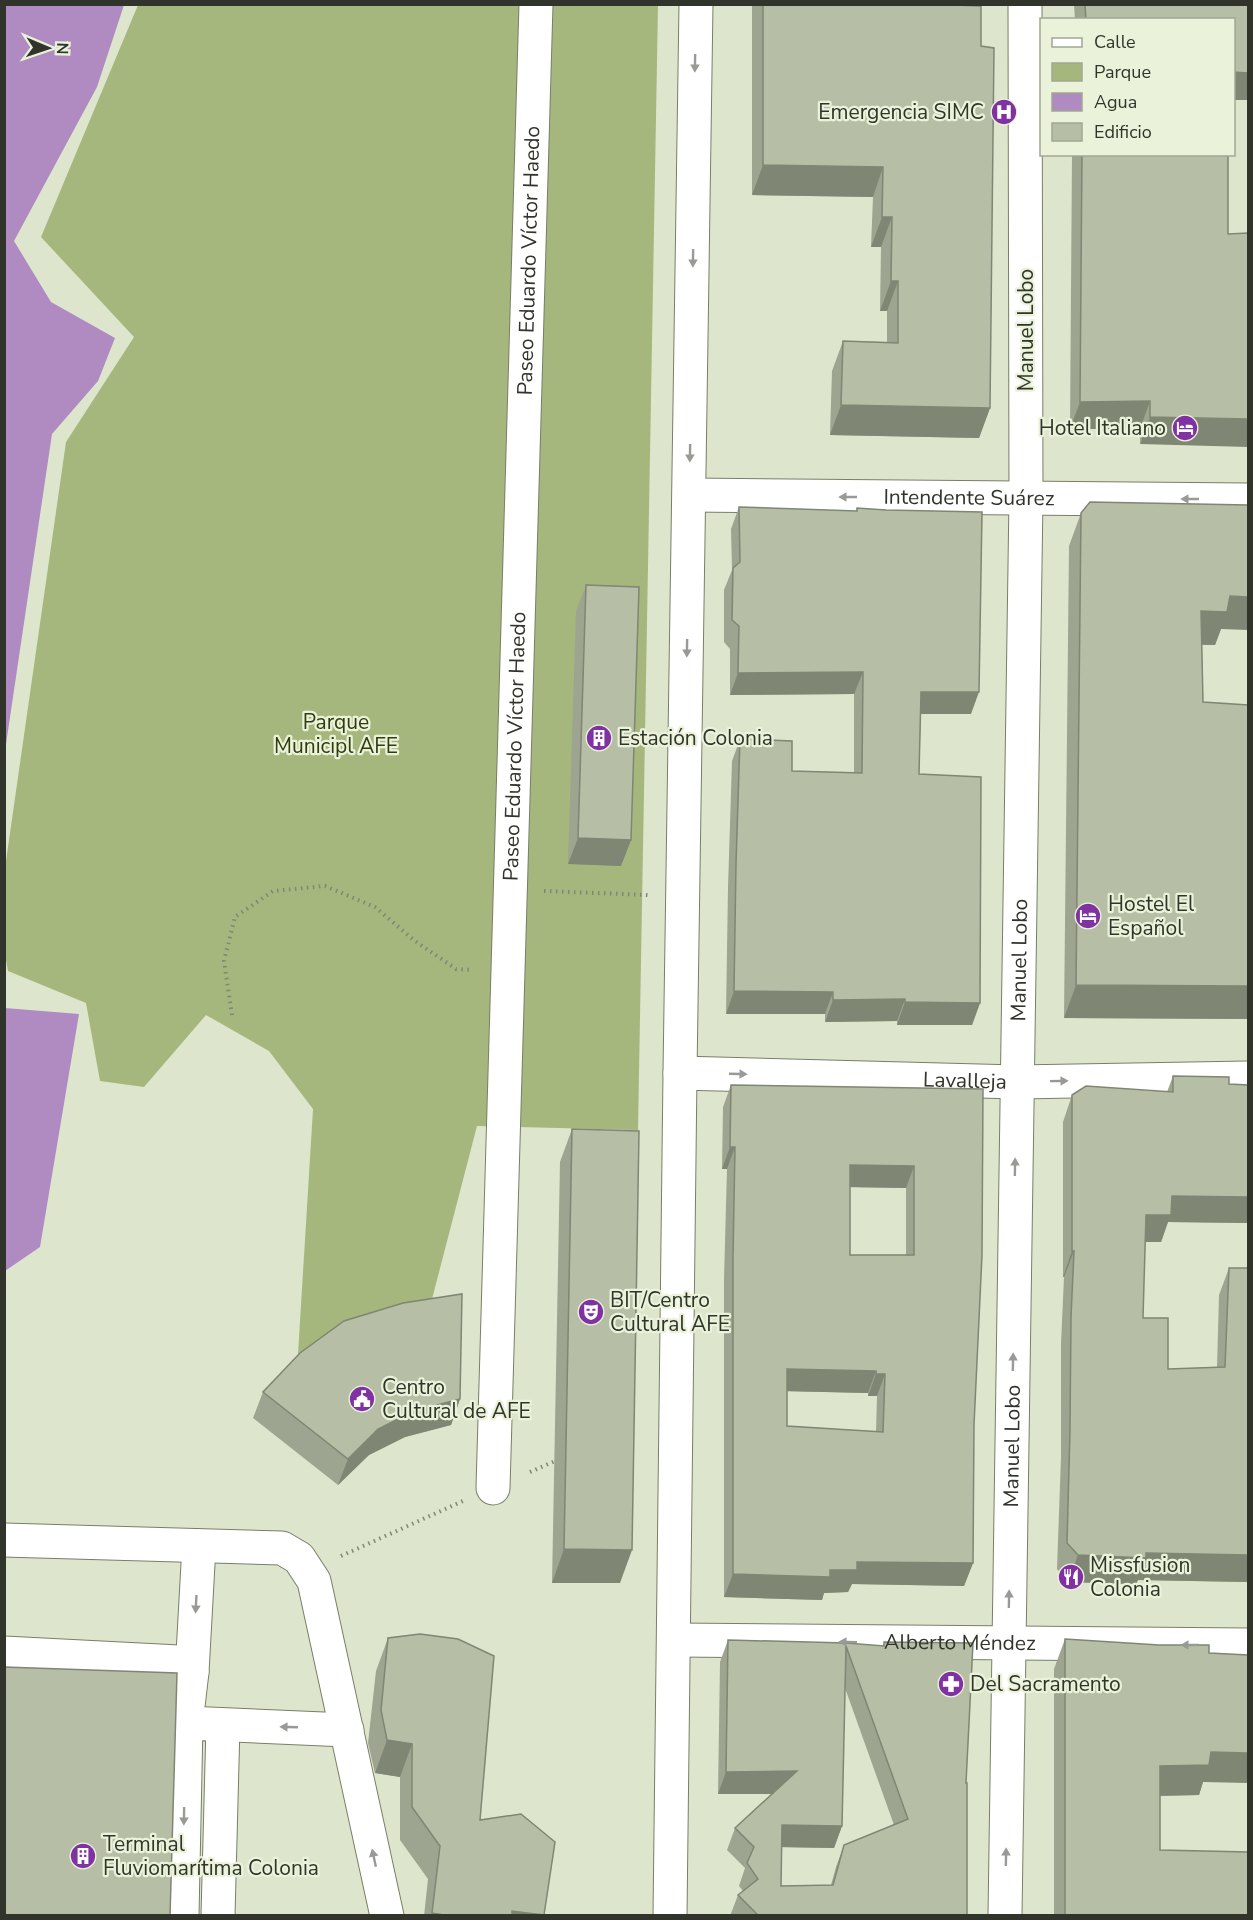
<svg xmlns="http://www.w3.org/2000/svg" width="1253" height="1920" font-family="'Nunito Sans',sans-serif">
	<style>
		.green { fill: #a5b77d }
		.water { fill: #af8bc2 }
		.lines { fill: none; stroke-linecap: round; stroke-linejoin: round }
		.minor-casing { stroke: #777f68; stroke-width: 35 }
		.path { stroke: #818676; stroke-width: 4; stroke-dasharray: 1.5 4.5; stroke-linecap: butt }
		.minor { stroke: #fff; stroke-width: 33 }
		.wall { fill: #9da48f; fill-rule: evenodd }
		.shaded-wall { fill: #7f8674 }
		.building { fill: #b6bfa6; stroke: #7f8674; stroke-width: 1.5; fill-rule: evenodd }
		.oneway { fill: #989a95 }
		.labels { text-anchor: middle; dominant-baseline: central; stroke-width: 4.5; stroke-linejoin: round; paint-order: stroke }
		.poi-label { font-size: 21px; fill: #31342b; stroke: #eaf3da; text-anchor: start }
		.street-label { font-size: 21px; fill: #31342b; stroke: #eaf3da }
		.park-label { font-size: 21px; fill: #303c0d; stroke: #eaf3da }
	</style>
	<rect width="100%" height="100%" fill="#dde6cd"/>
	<!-- green -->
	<path class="green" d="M138 5H658L638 1130 477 1126 431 1303 298 1354 313 1109 269 1051 206 1015 144 1087 100 1081 86 1003 8 971 4 950 5 868 66 442 134 337 41 237Z"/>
	<!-- water -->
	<g class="water">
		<path d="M5 4 124 5 97 87 14 241 51 302 115 338 98 381 52 434 5 751Z"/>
		<path d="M5 1008 79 1014 40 1247 5 1271Z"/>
	</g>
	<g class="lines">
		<!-- minor casing -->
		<g class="minor-casing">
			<g id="minor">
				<path id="s1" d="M690 495 1248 500"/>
				<path id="s2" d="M680 1073 1017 1082 1248 1078"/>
				<path id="s3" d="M493 1488 536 4"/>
				<path d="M4 1540 282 1548 299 1558 314 1581 387 1916"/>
				<path id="s4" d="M674 1640 1248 1645"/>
				<path d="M4 1653 179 1662 192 1672 186 1723"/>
				<path d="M192 1672 199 1546"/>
				<path d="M182 1916 186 1723 347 1730"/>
				<path d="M218 1916 223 1725"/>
				<path d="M670 1916 680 1073 696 4"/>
				<path id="s5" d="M1005 1916 1026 498 1025 4"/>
			</g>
		</g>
		<!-- path -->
		<g class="path">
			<path d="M544 891 648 895"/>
			<path d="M232 1015 224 961 235 917 273 891 325 886 375 907 415 941 456 969 472 970"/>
			<path d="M530 1472 555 1461"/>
			<path d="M341 1556 463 1501"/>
		</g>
		<!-- minor -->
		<use href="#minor" class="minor"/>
	</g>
	<!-- wall -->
	<g class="wall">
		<path d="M752 4H954L990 408 979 438 830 435 832 371 843 341 887 342V311H880L881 247H871L873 197 752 195Z"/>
		<path d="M1074 4H1248V100H1233V20H1075Z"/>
		<path d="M1072 154H1228V234L1140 444V429H1070Z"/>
		<path d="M739 507 856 511 857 508 971 714H921L919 774 980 1003 972 1025H897V1021L825 1022V1014H726L728 887 732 761 740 739 792 771 854 773V694L730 695V649L724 642V590L732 570 731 529Z"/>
		<path d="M1081 513 1221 629 1215 645H1202L1203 702 1248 705V1019L1064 1018 1069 546Z"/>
		<path d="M586 585 631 840 621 866 568 864 576 611Z"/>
		<path d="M1173 1076 1229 1084 1248 1223 1168 1222 1161 1242H1145L1143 1318 1168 1369 1217 1367 1219 1295 1229 1268 1248 1582 1138 1580 1136 1584 1068 1582 1057 1569 1061 1457V1344L1064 1277H1063V1122L1072 1095 1167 1092Z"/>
		<path d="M731 1085 983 1089 974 1425 973 1563 964 1586 852 1584 848 1592 824 1593 822 1600 724 1597V1279L727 1169H722L723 1107ZM850 1187 906 1188V1255H850ZM787 1391 868 1393V1396H877L876 1432 787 1426Z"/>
		<path d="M572 1129 620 1583H552L560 1162Z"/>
		<path d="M263 1392 460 1399 451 1425 405 1437 369 1455 338 1485 253 1418Z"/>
		<path d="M388 1638 480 1820 544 1916H424L428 1879 400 1840V1777L375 1773 368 1743 376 1671Z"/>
		<path d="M1065 1639 1209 1653 1203 1782 1199 1795 1160 1796V1850L1248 1916H1054V1669Z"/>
		<path d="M728 1640 883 1646 884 1642 966 1783 967 1916H730L738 1895 743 1891 739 1886 745 1868 727 1850 735 1828 773 1794H718L720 1662ZM845 1688 894 1825 844 1845 836 1867 831 1885 781 1886 782 1847 834 1848 842 1826Z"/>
	</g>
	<!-- shaded-wall -->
	<g class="shaded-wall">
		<path d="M1233 72 1248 73V100H1233Z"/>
		<path d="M763 165 883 167 873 197 752 195Z"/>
		<path d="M882 217H892L881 247H871Z"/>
		<path d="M891 281H898L887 311H880Z"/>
		<path d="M1150 401 1140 429H1070L1080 402Z"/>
		<path d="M841 405 990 408 979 438 830 435Z"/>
		<path d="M1150 417 1248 419V447L1140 444Z"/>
		<path d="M1230 596 1248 597V630L1221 629 1215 645 1189 644 1201 611Z"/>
		<path d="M863 672 854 694 730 695 738 673Z"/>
		<path d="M921 692H979L971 714H913Z"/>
		<path d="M578 838 631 840 621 866 568 864Z"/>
		<path d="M1076 985 1248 986V1019L1064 1018Z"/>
		<path d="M734 991 833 992 825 1014H726Z"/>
		<path d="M905 999 897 1021 825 1022 833 1000Z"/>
		<path d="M905 1002 980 1003 972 1025H897Z"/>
		<path d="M730 1147H735L727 1169H722Z"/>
		<path d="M850 1165 914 1166 906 1188 842 1187Z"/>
		<path d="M1172 1196 1248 1197V1223L1168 1222 1161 1242H1136L1146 1215Z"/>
		<path d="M1072 1251H1074L1064 1277H1063Z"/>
		<path d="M787 1369 876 1371 868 1393 778 1391Z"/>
		<path d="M876 1374H885L877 1396H868Z"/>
		<path d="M460 1399 451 1425 405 1437 369 1455 338 1485 348 1459 378 1429 414 1411Z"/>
		<path d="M564 1549 632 1550 620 1583H552Z"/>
		<path d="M1146 1553 1248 1555V1582L1138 1580 1136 1584 1068 1582 1078 1555Z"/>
		<path d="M857 1562 973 1563 964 1586 852 1584 848 1592 824 1593 822 1600 724 1597 733 1574 830 1570Z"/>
		<path d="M387 1740 412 1744 400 1777 375 1773Z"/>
		<path d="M1211 1752 1248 1753V1783L1203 1782 1199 1795 1149 1796 1160 1766Z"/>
		<path d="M797 1771 789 1794H718L726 1772Z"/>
		<path d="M782 1825 842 1826 834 1848 774 1847Z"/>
		<path d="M512 1911 544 1915V1916H511Z"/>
		<path d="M432 1913 450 1916H431Z"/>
	</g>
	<!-- building -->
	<g class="building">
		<path d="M763 4H954V5L981 6V46L994 48 990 408 841 405 843 341 898 343V281H891L892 217H882L883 167 763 165Z"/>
		<path d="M1085 4H1248V73L1233 72V20H1086Z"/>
		<path d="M1082 154H1228V234L1248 233V419L1150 417V401L1080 402Z"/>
		<path d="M1090 502 1248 505V597L1230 596 1227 612 1201 611 1203 702 1248 705V986L1076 985 1081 513Z"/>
		<path d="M739 507 857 511V508L886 510 982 512 979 692H921L919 774 981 777 980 1003 905 1002V999L833 1000V992L734 991 736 864 740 739 792 741V771L862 773 863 672 738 673 739 626 732 620 733 568 740 562Z"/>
		<path d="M586 585 639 587 631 840 578 838Z"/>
		<path d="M1173 1076 1229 1077V1084L1248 1085V1197L1172 1196 1171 1215H1146L1143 1318H1168V1369L1225 1367 1229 1268H1248V1555L1146 1553V1558L1078 1555 1067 1543 1070 1430 1071 1317 1074 1251H1072V1095L1086 1086 1173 1092Z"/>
		<path d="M731 1085 983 1089 982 1255 974 1425 973 1563 857 1562V1570H830V1577L733 1574V1257L735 1147H730ZM850 1165 914 1166V1255H850ZM787 1369 876 1371V1374H885L883 1432 787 1426Z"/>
		<path d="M572 1129 639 1131 632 1550 564 1549Z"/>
		<path d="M462 1294 460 1399 414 1411 378 1429 348 1459 263 1392 300 1353 344 1321 403 1303Z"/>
		<path d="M420 1634 458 1639 494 1656 480 1820 521 1814 555 1842 544 1915 512 1911V1916H450L432 1913 440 1846 412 1807V1744L387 1740 381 1710 388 1638Z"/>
		<path d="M1065 1639 1159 1645H1209V1653L1248 1655V1753L1211 1752 1209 1765 1160 1766V1850L1248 1852V1916H1065Z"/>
		<path d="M728 1640 846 1643 884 1646V1642L973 1643 966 1783H967V1916H759L738 1895 758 1879 747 1863 754 1847 735 1828 797 1771 726 1772ZM846 1646 908 1819 844 1845 833 1885 781 1886 782 1825 842 1826Z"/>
		<path d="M4 1667 177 1673 170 1916H4Z"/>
	</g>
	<!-- one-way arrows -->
	<defs><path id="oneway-solid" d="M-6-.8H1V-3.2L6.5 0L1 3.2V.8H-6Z" transform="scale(1.5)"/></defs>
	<g class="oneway">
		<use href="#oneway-solid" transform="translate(695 63) rotate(91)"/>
		<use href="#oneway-solid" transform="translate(693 258) rotate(91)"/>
		<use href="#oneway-solid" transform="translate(690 453) rotate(91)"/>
		<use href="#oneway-solid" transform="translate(848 497) rotate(-180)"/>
		<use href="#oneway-solid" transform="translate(1190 499) rotate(-180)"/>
		<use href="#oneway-solid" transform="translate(687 648) rotate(91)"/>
		<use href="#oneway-solid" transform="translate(738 1074) rotate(2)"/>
		<use href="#oneway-solid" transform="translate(1059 1081) rotate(-1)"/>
		<use href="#oneway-solid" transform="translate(1015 1167) rotate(-89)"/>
		<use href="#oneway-solid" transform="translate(1013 1362) rotate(-89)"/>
		<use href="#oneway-solid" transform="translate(1009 1599) rotate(-89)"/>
		<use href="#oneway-solid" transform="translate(196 1604) rotate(93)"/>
		<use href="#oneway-solid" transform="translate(848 1642) rotate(-179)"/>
		<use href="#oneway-solid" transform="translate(1190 1645) rotate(-180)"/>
		<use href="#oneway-solid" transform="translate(289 1727) rotate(-178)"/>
		<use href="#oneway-solid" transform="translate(184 1816) rotate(91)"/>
		<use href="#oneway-solid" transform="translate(1006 1857) rotate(-89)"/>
		<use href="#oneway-solid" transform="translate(374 1858) rotate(-102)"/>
	</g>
	<!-- icons -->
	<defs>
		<g id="hospital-disc" transform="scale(1.35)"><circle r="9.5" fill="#8031a2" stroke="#eaf3da"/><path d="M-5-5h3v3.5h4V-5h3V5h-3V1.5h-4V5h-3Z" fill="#fff"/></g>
		<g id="hotel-disc" transform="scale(1.35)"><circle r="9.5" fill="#8031a2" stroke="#eaf3da"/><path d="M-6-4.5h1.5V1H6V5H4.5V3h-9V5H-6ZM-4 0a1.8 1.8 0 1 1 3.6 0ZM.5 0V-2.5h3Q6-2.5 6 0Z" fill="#fff"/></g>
		<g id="building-disc" transform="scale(1.35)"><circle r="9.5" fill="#8031a2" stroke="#eaf3da"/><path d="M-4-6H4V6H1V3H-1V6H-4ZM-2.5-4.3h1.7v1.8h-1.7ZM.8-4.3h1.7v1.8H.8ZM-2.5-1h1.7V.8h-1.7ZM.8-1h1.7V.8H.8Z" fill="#fff"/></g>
		<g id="theatre-disc" transform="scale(1.35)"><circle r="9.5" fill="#8031a2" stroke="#eaf3da"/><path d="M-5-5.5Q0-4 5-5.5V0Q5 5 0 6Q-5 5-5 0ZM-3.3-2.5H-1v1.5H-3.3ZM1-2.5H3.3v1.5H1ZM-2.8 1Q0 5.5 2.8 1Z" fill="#fff"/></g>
		<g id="civic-disc" transform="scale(1.35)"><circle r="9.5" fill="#8031a2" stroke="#eaf3da"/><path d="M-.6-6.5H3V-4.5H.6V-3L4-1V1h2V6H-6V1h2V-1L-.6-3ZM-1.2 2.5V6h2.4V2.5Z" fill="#fff"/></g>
		<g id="restaurant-disc" transform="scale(1.35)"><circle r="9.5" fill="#8031a2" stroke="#eaf3da"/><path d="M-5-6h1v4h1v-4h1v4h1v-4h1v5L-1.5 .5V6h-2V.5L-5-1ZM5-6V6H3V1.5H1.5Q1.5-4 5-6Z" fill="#fff"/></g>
		<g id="pharmacy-disc" transform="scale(1.35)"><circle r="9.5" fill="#8031a2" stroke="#eaf3da"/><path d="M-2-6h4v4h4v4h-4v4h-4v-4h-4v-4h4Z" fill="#fff"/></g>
	</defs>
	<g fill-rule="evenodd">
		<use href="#hospital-disc" x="1004" y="112"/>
		<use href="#hotel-disc" x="1185" y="428"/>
		<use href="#building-disc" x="599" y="738"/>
		<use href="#hotel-disc" x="1088" y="916"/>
		<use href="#theatre-disc" x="591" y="1312"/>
		<use href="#civic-disc" x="362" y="1399"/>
		<use href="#restaurant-disc" x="1071" y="1577"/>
		<use href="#pharmacy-disc" x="951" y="1684"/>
		<use href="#building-disc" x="83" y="1856"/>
	</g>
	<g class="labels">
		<!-- poi labels -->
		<g class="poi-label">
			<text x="984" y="112" text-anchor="end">Emergencia SIMC</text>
			<text x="1166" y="428" text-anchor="end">Hotel Italiano</text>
			<text x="618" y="738">Estación Colonia</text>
			<text x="1108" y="904">Hostel El<tspan x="1108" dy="24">Español</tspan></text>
			<text x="610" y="1300">BIT/Centro<tspan x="610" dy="24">Cultural AFE</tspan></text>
			<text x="382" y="1387">Centro<tspan x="382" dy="24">Cultural de AFE</tspan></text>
			<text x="1090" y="1565">Missfusion<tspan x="1090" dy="24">Colonia</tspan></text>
			<text x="970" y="1684">Del Sacramento</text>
			<text x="103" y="1844">Terminal<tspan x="103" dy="24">Fluviomarítima Colonia</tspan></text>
		</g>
		<!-- street labels -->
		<g class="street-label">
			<text stroke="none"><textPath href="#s3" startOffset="1228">Paseo Eduardo Víctor Haedo</textPath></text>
			<text transform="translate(1026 330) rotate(-90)">Manuel Lobo</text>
			<text stroke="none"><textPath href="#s1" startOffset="279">Intendente Suárez</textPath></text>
			<text stroke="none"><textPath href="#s3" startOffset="742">Paseo Eduardo Víctor Haedo</textPath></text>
			<text stroke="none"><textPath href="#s5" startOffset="956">Manuel Lobo</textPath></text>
			<text stroke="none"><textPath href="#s2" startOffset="285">Lavalleja</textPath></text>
			<text stroke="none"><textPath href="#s5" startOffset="470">Manuel Lobo</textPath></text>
			<text stroke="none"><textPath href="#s4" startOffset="286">Alberto Méndez</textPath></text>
		</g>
		<!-- park labels -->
		<g class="park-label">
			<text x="336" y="722">Parque<tspan x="336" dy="24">Municipl AFE</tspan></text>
		</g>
	</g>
	<!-- border -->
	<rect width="1253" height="1920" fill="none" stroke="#31342b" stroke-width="12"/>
	<!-- legend -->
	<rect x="1040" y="18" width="195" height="138" fill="#eaf3da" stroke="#a0a794" stroke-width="1.5"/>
	<rect x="1052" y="38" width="30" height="9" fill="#ffffff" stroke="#a0a794" stroke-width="1.5"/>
	<text x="1094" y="48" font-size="18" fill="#31342b">Calle</text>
	<rect x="1052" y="63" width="30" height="18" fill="#a5b77d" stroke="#a0a794" stroke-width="1.5"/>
	<text x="1094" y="78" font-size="18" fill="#31342b">Parque</text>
	<rect x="1052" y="93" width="30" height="18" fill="#af8bc2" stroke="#a0a794" stroke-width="1.5"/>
	<text x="1094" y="108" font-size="18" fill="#31342b">Agua</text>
	<rect x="1052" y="123" width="30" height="18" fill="#b6bfa6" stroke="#a0a794" stroke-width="1.5"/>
	<text x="1094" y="138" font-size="18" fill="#31342b">Edificio</text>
	<!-- north arrow -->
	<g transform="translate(48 48) rotate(92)" stroke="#eaf3da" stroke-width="4.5" paint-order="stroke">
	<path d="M0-4.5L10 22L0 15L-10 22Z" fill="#31342b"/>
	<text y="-9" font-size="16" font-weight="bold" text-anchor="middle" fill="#31342b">N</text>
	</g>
</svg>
